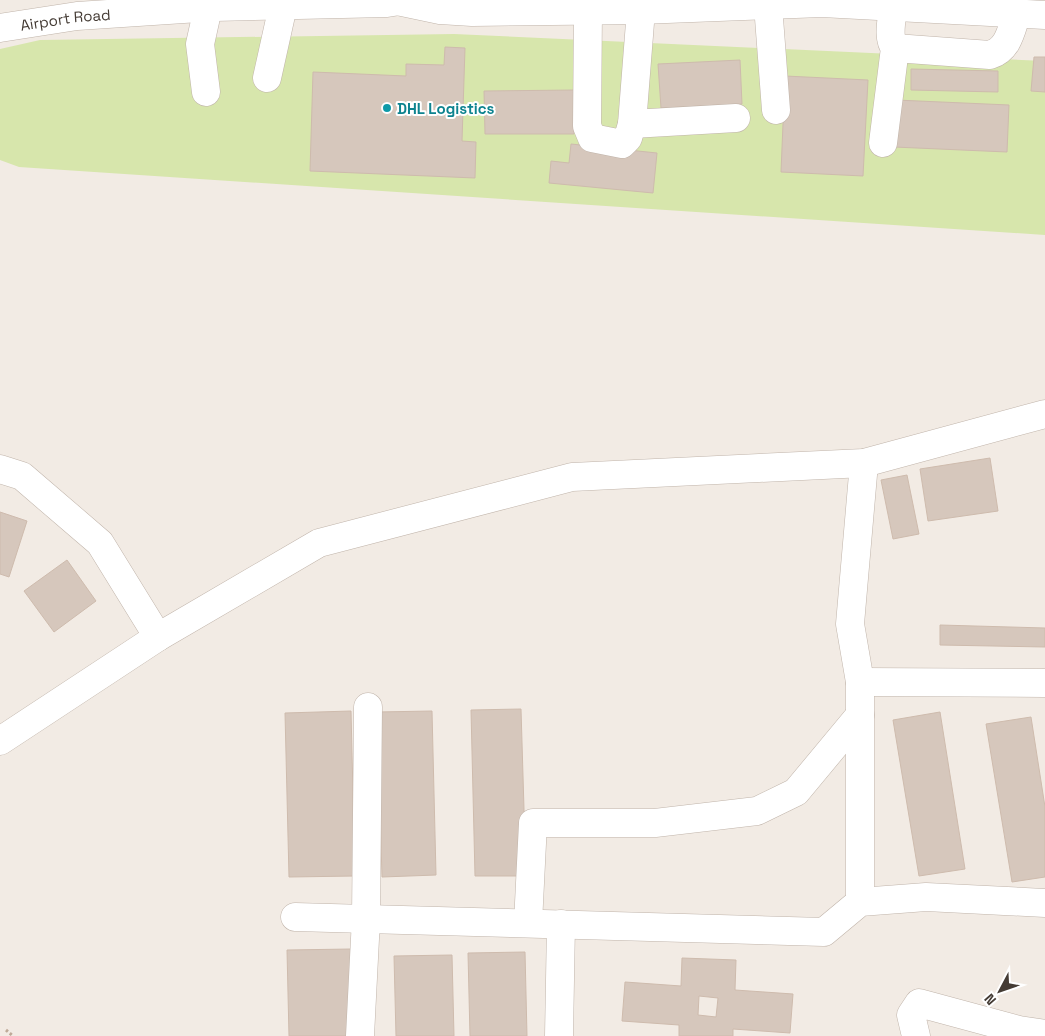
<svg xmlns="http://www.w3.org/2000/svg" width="1045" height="1036" font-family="'Space Grotesk',sans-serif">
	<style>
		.green { fill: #d7e6ac }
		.building { fill: #d6c7bc; stroke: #cebbad; fill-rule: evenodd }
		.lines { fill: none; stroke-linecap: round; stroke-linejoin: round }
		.minor-casing { stroke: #c0b4aa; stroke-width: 29 }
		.path { stroke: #bfaa98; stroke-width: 3; stroke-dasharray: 2.5 2.5; stroke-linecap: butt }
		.minor { stroke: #fff; stroke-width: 28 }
		.culture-dot { fill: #0f9aa8; stroke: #fff; stroke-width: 2 }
		.labels { text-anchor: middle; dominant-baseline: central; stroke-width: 4; stroke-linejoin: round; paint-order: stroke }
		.street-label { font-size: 15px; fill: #443b34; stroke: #fff }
		.culture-label { font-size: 15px; font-weight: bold; fill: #0d838f; stroke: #fff; text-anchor: start }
	</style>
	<rect width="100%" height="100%" fill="#f2ebe4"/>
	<!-- green -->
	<path class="green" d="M454 34 1045 61V235L19 167 0 160V49L40 40Z"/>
	<!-- building -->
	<g class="building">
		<path d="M445 47 465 48 462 141 476 142 475 178 310 171 313 72 406 76V64L444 65Z"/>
		<path d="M1034 57H1045V92L1031 91Z"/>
		<path d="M740 60 742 104 661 108 658 64Z"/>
		<path d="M911 69 998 71V92L911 90Z"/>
		<path d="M785 76 868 80 863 176 781 172Z"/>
		<path d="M574 90V134H485L484 91Z"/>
		<path d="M896 100 1009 105 1007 152 894 147Z"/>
		<path d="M571 144 657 153 653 193 549 183 551 161 569 163Z"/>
		<path d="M990 458 998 511 928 521 920 469Z"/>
		<path d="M907 475 919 534 893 539 881 480Z"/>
		<path d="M0 512 27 521 9 577 0 574Z"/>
		<path d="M67 560 96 601 54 632 24 591Z"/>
		<path d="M940 625 1045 628V647L940 645Z"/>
		<path d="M521 709 526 876H475L471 710Z"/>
		<path d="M351 711 355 876 289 877 285 713Z"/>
		<path d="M432 711 436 875 382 877 377 712Z"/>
		<path d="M940 712 965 869 919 876 893 720Z"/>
		<path d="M1031 717 1045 807V877L1012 882 986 724Z"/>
		<path d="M351 949 353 1036H289L287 950Z"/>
		<path d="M525 952 527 1036H470L468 953Z"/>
		<path d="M452 955 454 1036H396L394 956Z"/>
		<path d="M682 958 736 960 735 990 793 994 790 1033 733 1029V1036H679V1025L622 1021 625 982 681 986ZM699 996 718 998 716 1017 698 1015Z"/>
	</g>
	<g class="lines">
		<!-- minor casing -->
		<g class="minor-casing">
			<g id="minor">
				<path d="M402 2 440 10 472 12 641 10 822 3 1045 15"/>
				<path d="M768 5 776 110"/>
				<path d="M588 10 587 126 592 138 622 144 628 138 632 124"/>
				<path d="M641 10 632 124 736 118"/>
				<path id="s1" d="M0 28 77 16 214 7 387 3 406 0"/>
				<path d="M895 48 990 55C1009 49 1011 30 1017 13"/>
				<path d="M267 78 283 6"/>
				<path d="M206 92 200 44 208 8"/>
				<path d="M883 143 895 48C887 38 892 19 893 7"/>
				<path d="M0 469 22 476 100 543 158 637"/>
				<path d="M860 682 1045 683"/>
				<path d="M0 741 158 637 319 543 572 477 864 463 1045 414"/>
				<path d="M860 902V682L850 624 864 463"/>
				<path d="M295 917 824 932 860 902 926 897 1045 903"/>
				<path d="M528 923 533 823H655L757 811 796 792 860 715"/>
				<path d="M360 1036 366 919 368 707"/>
				<path d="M559 1036 561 924"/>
				<path d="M916 1036 911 1015 919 1003 1019 1030 1045 1034"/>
			</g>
		</g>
		<!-- path -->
		<path class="path" d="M6 1030 13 1036"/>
		<!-- minor -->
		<use href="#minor" class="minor"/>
	</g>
	<!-- markers -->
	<circle class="culture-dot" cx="387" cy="108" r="5"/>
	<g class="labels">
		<!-- street labels -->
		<g class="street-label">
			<text stroke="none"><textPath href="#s1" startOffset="66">Airport Road</textPath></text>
		</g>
		<!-- culture labels -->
		<g class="culture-label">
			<text x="397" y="108">DHL Logistics</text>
		</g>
	</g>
	<!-- north arrow -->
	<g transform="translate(1000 991) rotate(229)" stroke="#ffffff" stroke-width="4" paint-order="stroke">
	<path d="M0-4L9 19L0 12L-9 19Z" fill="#443b34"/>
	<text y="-8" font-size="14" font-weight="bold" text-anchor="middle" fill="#443b34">N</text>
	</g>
</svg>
